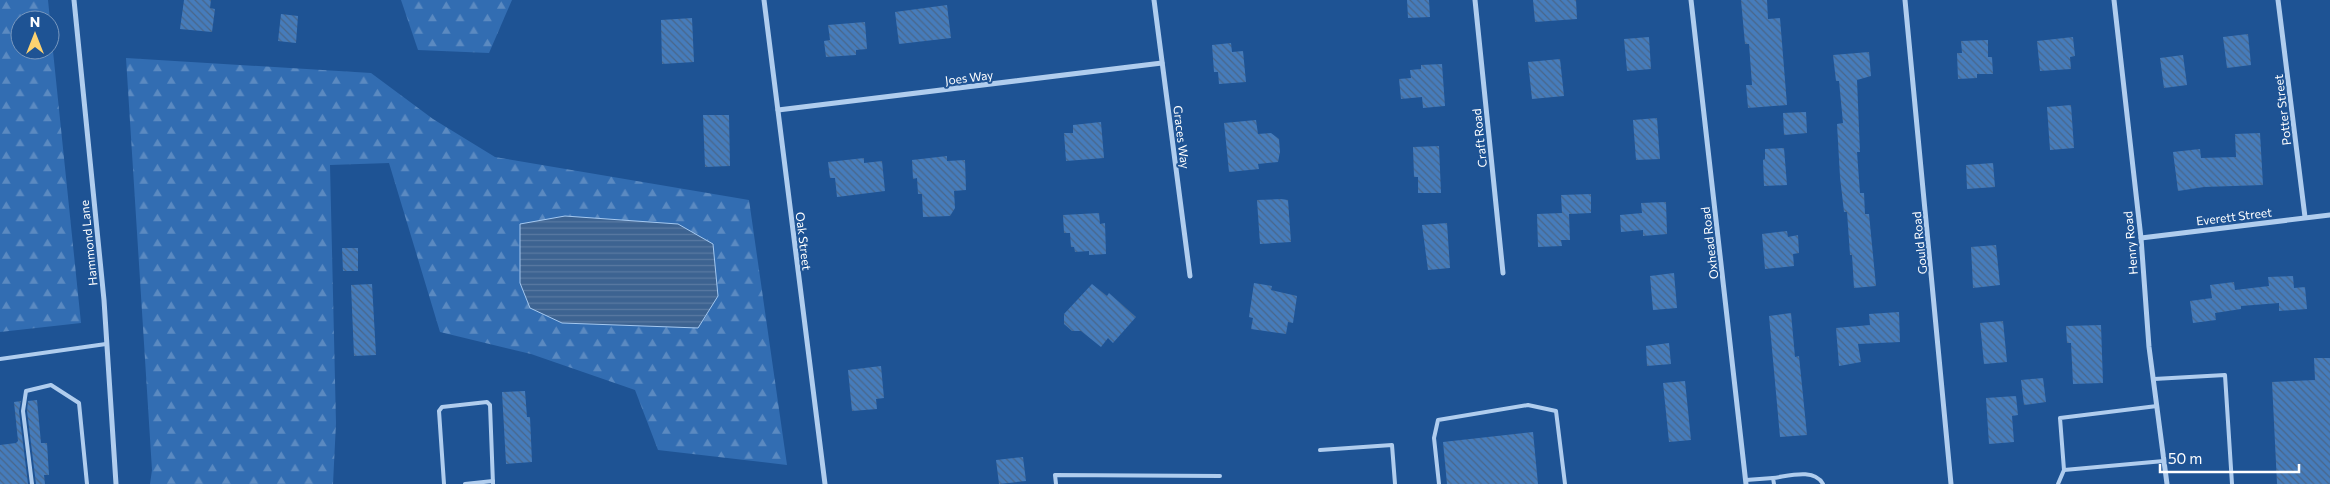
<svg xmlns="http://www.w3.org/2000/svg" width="2330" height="484" font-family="Commissioner,sans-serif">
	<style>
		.forest { fill: url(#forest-firs) }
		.water { fill: url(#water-rules); stroke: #a4c8f0 }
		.building { fill: url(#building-back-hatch) }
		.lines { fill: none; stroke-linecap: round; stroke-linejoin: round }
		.service { stroke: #b0cdee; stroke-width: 4 }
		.minor { stroke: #b0cdee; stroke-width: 5 }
		.labels { text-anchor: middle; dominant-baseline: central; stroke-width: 4; stroke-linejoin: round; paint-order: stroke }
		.street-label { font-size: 12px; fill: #fff; stroke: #1e5394 }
	</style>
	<defs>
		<pattern id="forest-firs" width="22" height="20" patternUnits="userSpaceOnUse" patternTransform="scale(1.25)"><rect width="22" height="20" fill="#326db2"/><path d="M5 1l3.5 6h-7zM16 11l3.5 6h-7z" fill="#5b8ac1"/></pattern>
		<pattern id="water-rules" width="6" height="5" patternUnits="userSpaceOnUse" patternTransform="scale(1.25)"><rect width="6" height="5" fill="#3d6391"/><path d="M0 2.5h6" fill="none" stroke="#5a7aa2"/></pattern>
		<pattern id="building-back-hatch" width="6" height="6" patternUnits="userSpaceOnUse" patternTransform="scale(1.25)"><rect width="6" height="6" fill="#467cbb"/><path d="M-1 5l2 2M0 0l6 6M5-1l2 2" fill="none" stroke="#496689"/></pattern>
	</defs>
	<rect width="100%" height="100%" fill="#1e5394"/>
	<!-- forest -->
	<g class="forest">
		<path d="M0 0H48L50 20H20V50H50V22L81 323 0 332Z"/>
		<path d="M401 0H512L489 53 418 50Z"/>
		<path d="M126 58 371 73 433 119 495 157 749 200 787 465 658 450 635 390 531 354 440 332 389 163 330 165 336 423 333 484H150L152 470Z"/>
	</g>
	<!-- water -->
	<path class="water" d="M565 216 678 224 713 244 718 296 698 328 562 323 530 308 520 283V224Z"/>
	<!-- building -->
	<g class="building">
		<path d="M184 0H211L210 8 215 9 212 32 180 29Z"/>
		<path d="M1407 0H1429L1430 17 1408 18Z"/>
		<path d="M1533 0H1576L1577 19 1535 22Z"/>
		<path d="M1741 0H1767L1768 19 1780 18 1787 105 1748 108 1746 85H1752L1749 44H1745Z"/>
		<path d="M947 5 951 38 899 44 895 12Z"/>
		<path d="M281 14 298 16 296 43 278 41Z"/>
		<path d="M692 18 694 62 662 64 661 20Z"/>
		<path d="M865 22 867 49 856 50V55L826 57 824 41 830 40 828 25Z"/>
		<path d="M2248 34 2251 65 2227 68 2223 37Z"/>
		<path d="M1649 37 1651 69 1627 71 1624 39Z"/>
		<path d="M2073 37 2075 56 2070 57 2071 69 2040 71 2037 41Z"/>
		<path d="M1988 40V57H1992L1993 74H1977V78L1958 79 1957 53H1962L1961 41Z"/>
		<path d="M1231 43 1232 52 1243 51 1246 82 1219 84 1218 72H1214L1212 45Z"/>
		<path d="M1869 52 1871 76 1857 80 1860 152H1857L1860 193H1864L1865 214H1869L1876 286 1854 288 1852 255H1850L1847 212H1844L1840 177 1837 124 1843 123 1839 81H1836L1833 55Z"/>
		<path d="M2183 55 2187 85 2164 88 2160 58Z"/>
		<path d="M1560 59 1564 96 1532 99 1528 62Z"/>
		<path d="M1442 64 1445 106 1423 108 1422 97 1401 99 1399 79 1411 78 1410 70 1421 69V65Z"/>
		<path d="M2071 105 2074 148 2050 150 2047 107Z"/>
		<path d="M1806 112 1807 133 1784 135 1783 113Z"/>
		<path d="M703 115H729L730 166 705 167Z"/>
		<path d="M1657 118 1660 159 1636 160 1633 120Z"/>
		<path d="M1256 120 1258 134 1271 133 1279 139 1280 152 1278 162 1258 164 1259 169 1229 172 1224 123Z"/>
		<path d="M1101 122 1104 158 1066 161 1064 133H1073V125Z"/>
		<path d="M2260 133 2263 185 2204 187 2178 191 2173 152 2200 149 2201 158 2236 157 2235 134Z"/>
		<path d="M1439 146 1441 193H1418V177H1414L1413 147Z"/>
		<path d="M1784 148 1787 185 1764 186 1763 160 1765 159V149Z"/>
		<path d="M947 156V161L965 160 966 190 954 191 955 208 950 216 923 217 922 194H918L917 178 913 179 912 160Z"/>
		<path d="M864 158V163L882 161 885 191 837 197 835 178H830L828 162Z"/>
		<path d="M1993 163 1995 187 1967 189 1966 165Z"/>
		<path d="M1591 194V213L1569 214 1570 240H1561L1562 246 1538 247 1537 214 1562 213 1561 195Z"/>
		<path d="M1281 199 1288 200 1291 242 1260 244 1257 200Z"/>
		<path d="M1666 202 1667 234 1643 236V230L1621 232 1620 215 1642 213 1641 203Z"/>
		<path d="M1099 213 1100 224 1105 223 1106 254 1089 255V251L1075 252 1074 247H1071L1070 233H1064L1063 215Z"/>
		<path d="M1447 223 1450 268 1428 270 1422 225Z"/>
		<path d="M1787 231 1788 237 1798 235 1799 253 1793 254 1794 266 1765 269 1762 234Z"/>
		<path d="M1996 245 2000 285 1973 288 1971 247Z"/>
		<path d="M342 248H358V271H343Z"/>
		<path d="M1674 273 1677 308 1653 310 1650 276Z"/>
		<path d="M2293 276 2294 288 2305 287 2307 309 2279 311V303L2241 306V309L2215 313 2216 320 2193 323 2190 301 2212 298 2210 285 2234 282 2235 290 2269 286 2268 277Z"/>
		<path d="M1254 283 1272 286 1271 290 1297 296 1293 323 1288 322 1286 334 1251 329 1253 318 1249 317Z"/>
		<path d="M372 284 376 355 354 356 351 285Z"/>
		<path d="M1092 284 1107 296 1109 293 1136 317 1113 343 1108 338 1101 347 1081 331H1072L1064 324V314Z"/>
		<path d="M1899 312 1900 342 1858 344 1861 362 1839 366 1836 328 1870 325 1869 314Z"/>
		<path d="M1791 313 1795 357 1799 356 1807 435 1780 437 1769 316Z"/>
		<path d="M2003 321 2007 362 1984 364 1980 323Z"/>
		<path d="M2101 325 2103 383 2073 384 2071 343H2067L2066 326Z"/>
		<path d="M1669 343 1671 364 1647 366 1646 346Z"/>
		<path d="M2314 358H2330V484H2277L2272 382 2315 380Z"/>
		<path d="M881 366 884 398 876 399 877 409 852 411 848 370Z"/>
		<path d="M2043 378 2046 402 2024 405 2021 380Z"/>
		<path d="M1685 381 1691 440 1669 442 1663 383Z"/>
		<path d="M525 391 527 417H530L532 462 506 464 502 392Z"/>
		<path d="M2016 396 2018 415 2012 416 2014 442 1989 444 1986 398Z"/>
		<path d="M37 400 41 443H47L49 475H44L45 484H36L27 411 28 401Z"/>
		<path d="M21 401 19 411 28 484H0V445L16 443 18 441 14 402Z"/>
		<path d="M1533 432 1538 484H1447L1443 442Z"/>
		<path d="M1023 457 1026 481 999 484 996 460Z"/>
	</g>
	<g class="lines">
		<!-- service -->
		<g class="service">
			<path d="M0 359 106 344"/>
			<path d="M2154 379 2225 375 2232 484"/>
			<path d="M1320 450 1392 445 1395 484"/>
			<path d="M2064 470 2164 461"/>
			<path d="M1746 480 1773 478"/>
			<path d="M32 484 23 411 26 391 51 385 79 403 87 484"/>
			<path d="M444 484 439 411 442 407 487 402 490 405 493 484"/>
			<path d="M465 484 493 481"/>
			<path d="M1056 484 1055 475 1220 476"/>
			<path d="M1439 484 1434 438 1438 420 1528 405 1556 411 1565 484"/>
			<path d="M1774 484 1773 478C1789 476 1814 468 1823 484"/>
			<path d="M2058 484 2064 470 2060 418 2157 406"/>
		</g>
		<!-- minor -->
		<g class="minor">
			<path d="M74 0 104 300 116 484"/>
			<path d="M764 0 825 484"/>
			<path d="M1154 0 1190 276"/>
			<path d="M1475 0 1503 273"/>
			<path d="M1691 0 1746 484"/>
			<path d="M1905 0 1951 484"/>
			<path d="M2114 0 2141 238 2149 347 2167 484"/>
			<path d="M2278 0 2305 217"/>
			<path d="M778 110 1162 63"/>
			<path d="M2141 238 2330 215"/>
		</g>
	</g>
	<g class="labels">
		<!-- street labels -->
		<g class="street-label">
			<text transform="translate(969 77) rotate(-7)">Joes Way</text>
			<text transform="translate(2282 110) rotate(-97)">Potter Street</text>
			<text transform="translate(1182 137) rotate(83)">Graces Way</text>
			<text transform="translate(1479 138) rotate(-96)">Craft Road</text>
			<text transform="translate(2234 216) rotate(-7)">Everett Street</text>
			<text transform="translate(804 241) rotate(83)">Oak Street</text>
			<text transform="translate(88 243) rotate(-96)">Hammond Lane</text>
			<text transform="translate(1709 243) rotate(-97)">Oxhead Road</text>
			<text transform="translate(1919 243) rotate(-96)">Gould Road</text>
			<text transform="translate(2130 243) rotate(-95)">Henry Road</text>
		</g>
	</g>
	<!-- north arrow -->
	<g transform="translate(35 35)"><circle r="24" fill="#1e5394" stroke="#7898bf"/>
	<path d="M0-4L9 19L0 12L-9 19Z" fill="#fdd270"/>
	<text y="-8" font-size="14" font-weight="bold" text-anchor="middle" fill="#ffffff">N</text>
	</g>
	<!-- scale -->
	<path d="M2160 464v8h139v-8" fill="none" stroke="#ffffff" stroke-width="2.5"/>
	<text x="2168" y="464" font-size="15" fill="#ffffff" stroke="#1e5394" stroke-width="4" paint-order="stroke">50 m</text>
</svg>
